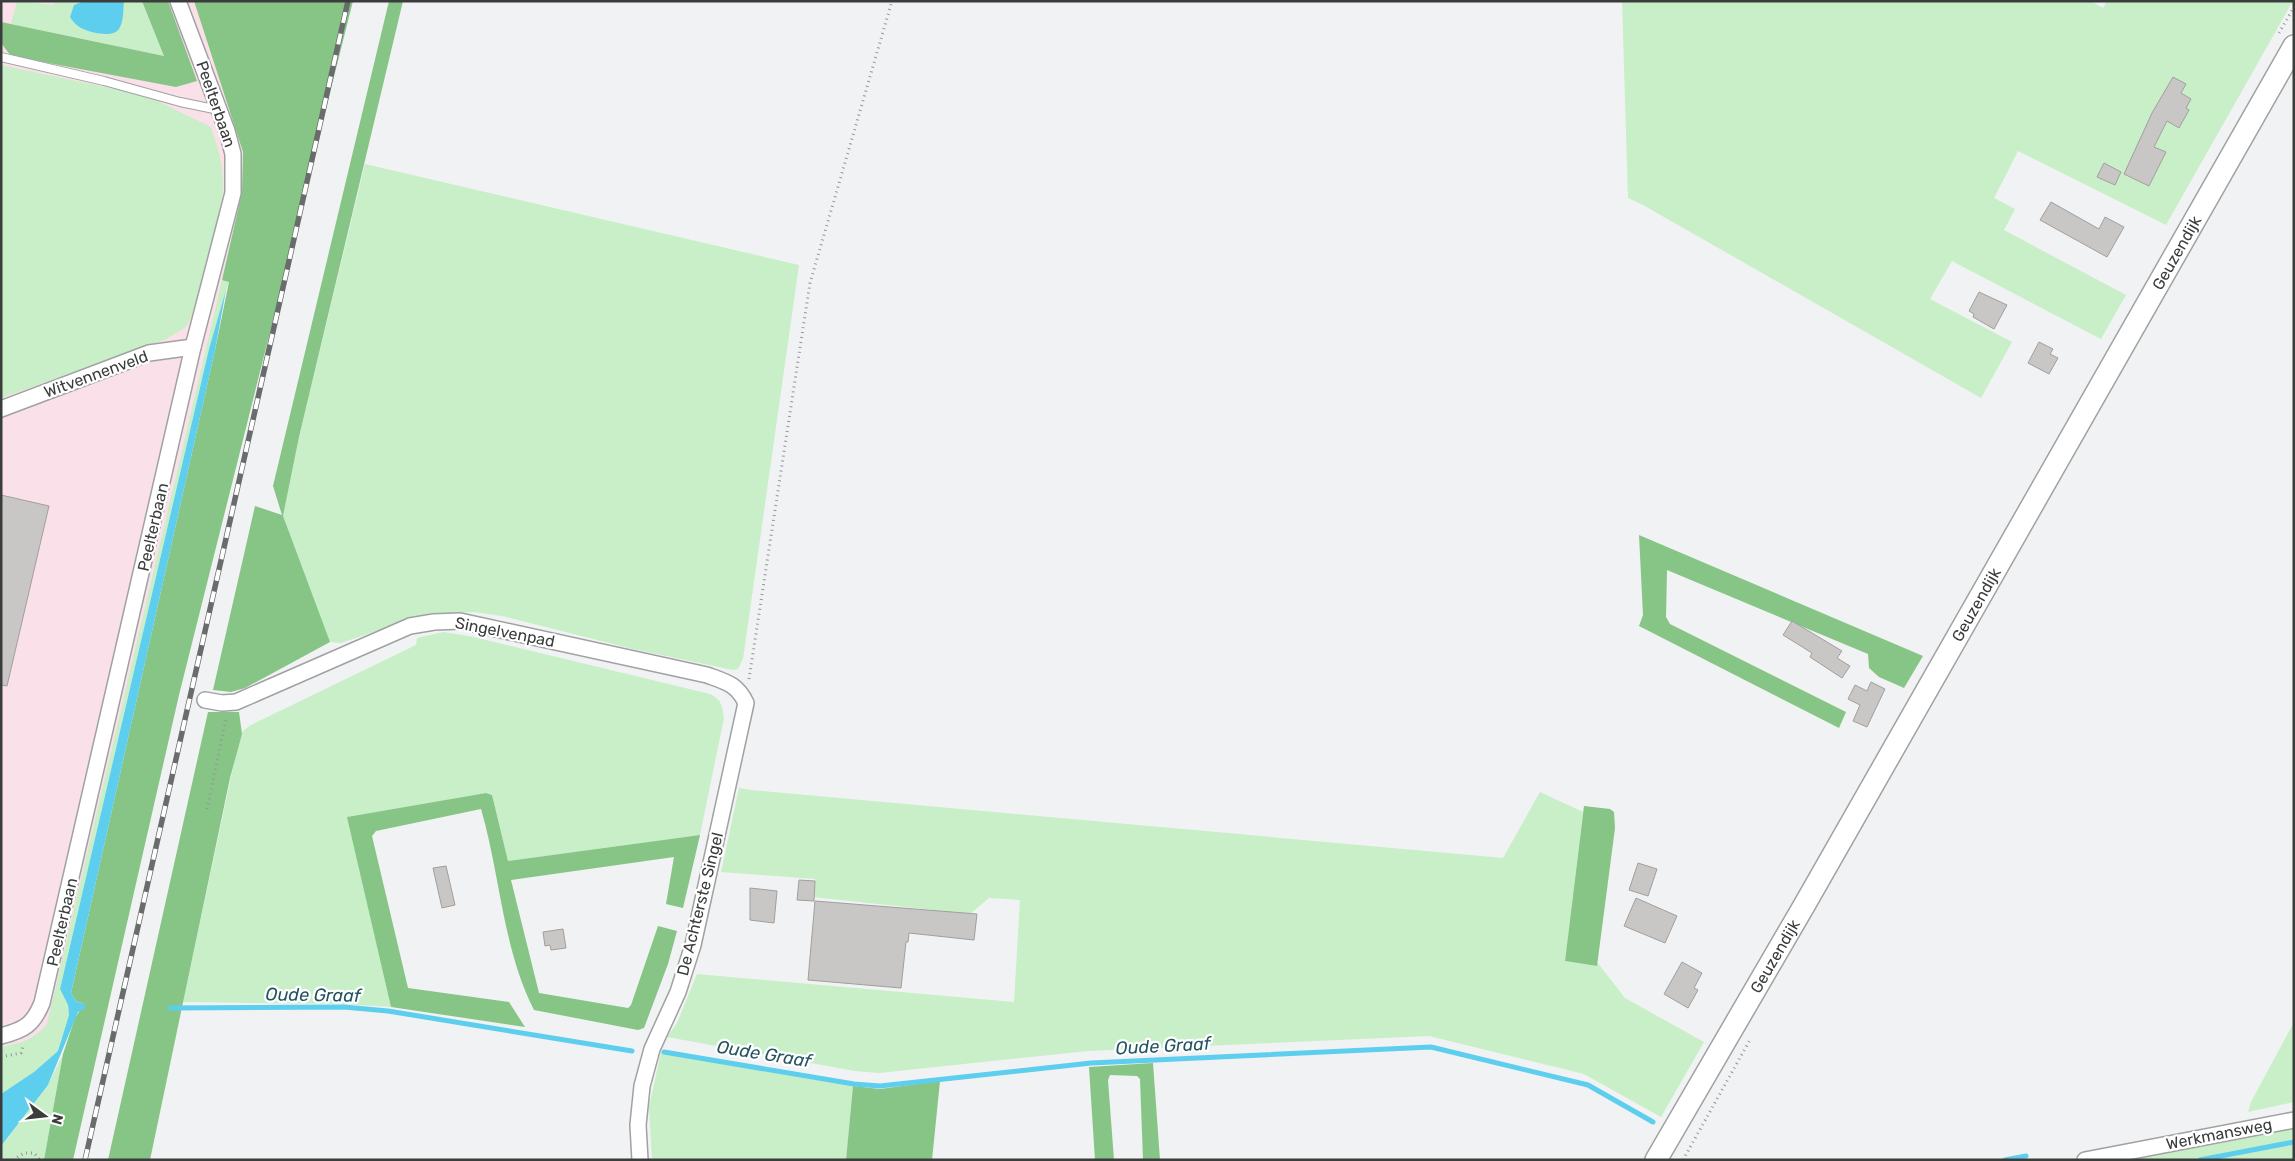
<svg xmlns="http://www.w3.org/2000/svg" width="2295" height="1161" font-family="Rubik,sans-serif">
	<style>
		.industrial { fill: #fae0e8 }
		.green { fill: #c8efc7 }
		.forest { fill: #86c585 }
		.water { fill: #5dceed }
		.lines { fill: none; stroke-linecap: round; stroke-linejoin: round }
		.stream { stroke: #5dceed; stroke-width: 5 }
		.building { fill: #c9c7c6; stroke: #a19f9e }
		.lane-casing { stroke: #a0a1a3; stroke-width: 10 }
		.street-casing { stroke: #a0a1a3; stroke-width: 18 }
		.secondary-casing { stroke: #a0a1a3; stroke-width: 24 }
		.path { stroke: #959697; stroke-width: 3; stroke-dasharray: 1 4; stroke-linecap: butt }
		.lane { stroke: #fff; stroke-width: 8 }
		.street { stroke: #fff; stroke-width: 15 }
		.secondary { stroke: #fff; stroke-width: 21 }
		.rail-casing { stroke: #6a6b6c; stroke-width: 5.5 }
		.rail { stroke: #fff; stroke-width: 4; stroke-dasharray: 11; stroke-linecap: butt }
		.labels { text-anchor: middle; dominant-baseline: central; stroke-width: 4.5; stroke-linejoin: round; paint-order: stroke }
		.street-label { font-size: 16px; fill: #3b3c3c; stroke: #fff }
		.water-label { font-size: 18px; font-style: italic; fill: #245461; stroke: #fff }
	</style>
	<rect width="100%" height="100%" fill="#f0f2f3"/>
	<!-- industrial -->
	<path class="industrial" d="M1 1H287L48 1025 40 1036 1 1048Z"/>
	<!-- green -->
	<g class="green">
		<path d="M17 1 54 5 55 1H84L74 5 70 17 78 26 104 35 122 22 124 1H142L165 56 11 24Z"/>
		<path d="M1622 1H2091L2103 8 2107 1H2293L2166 225 2018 151 1994 198 2015 209 2004 230 2126 295 2101 339 1952 261 1930 299 2012 342 1981 398 1643 205 1628 198Z"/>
		<path d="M1 65 147 96 211 127C218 148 224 166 223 189 223 209 197 311 187 325 182 331 171 336 164 340L1 398Z"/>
		<path d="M365 164 799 265 743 659 738 669 733 670 633 649 502 616 474 612 426 614 341 643 330 642 325 638 283 516 299 437Z"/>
		<path d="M222 280 229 281 209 349 60 989 68 1005 69 1015 58 1051 34 1072 1 1094V1047C20 1043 34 1040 47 1024Z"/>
		<path d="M443 632 474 637 710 694C722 700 722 706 724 718L700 835 508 861 492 795 486 793 348 817 391 1007 343 1004 183 1002 237 749 243 731 251 725 416 645 417 638Z"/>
		<path d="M739 788 751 790 1503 858 1540 792 1583 812 1565 961 1597 966V962L1625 998 1704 1042 1661 1117 1584 1074 1429 1036 1088 1051 879 1073 855 1071 667 1037 677 1023 697 974 1014 1002 1020 900 989 898 970 914 813 897 815 879 721 872Z"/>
		<path d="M2294 1022V1102L2248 1112 2251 1102Z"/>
		<path d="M661 1052 853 1086 846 1160H652L649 1107Z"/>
		<path d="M63 1054 44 1160H1V1146L48 1085Z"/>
		<path d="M2294 1128V1160H2122Z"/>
	</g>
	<!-- forest -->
	<g class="forest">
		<path d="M142 1H168L197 81 176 87 11 56 1 43V22L164 56Z"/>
		<path d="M194 1H353L179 695 73 1160H44L63 1054 75 1018 84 1004 76 1001 71 993 215 350 229 282 222 280 242 192 243 152Z"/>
		<path d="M389 1H403L299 437 283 516 330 642 245 688 231 692 213 690 255 506 282 515 273 486Z"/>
		<path d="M1639 535 1923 656 1904 688 1879 677 1869 668 1868 654 1667 570 1666 617 1670 624 1846 712 1839 728 1639 626 1643 615Z"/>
		<path d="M208 712H239L242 734 230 778 150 1160H108Z"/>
		<path d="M486 793 492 795 508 861 700 835 683 908 666 904 674 857 511 880 539 993 628 1008 631 1005 658 926 677 931 668 964 644 1028 638 1030 534 1010C503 950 500 874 481 809L376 831 372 836 408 988 509 1002 525 1027 391 1007 347 817Z"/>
		<path d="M1584 806 1610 809 1614 812 1615 828 1597 966 1565 961Z"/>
		<path d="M1153 1063 1160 1160H1143L1140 1079 1137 1076 1110 1075 1108 1080 1114 1160H1095L1089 1067Z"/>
		<path d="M940 1081 932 1160H846L853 1086 880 1089Z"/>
	</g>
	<!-- water -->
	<g class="water">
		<path d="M84 1H124C123 10 124 21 119 29 112 39 86 32 78 26 75 24 72 20 70 17L74 5Z"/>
		<path d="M226 290 215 350 71 993 76 1001 84 1004 86 1008 78 1012 48 1085 1 1146V1094L34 1072 58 1051 69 1015 68 1005 60 989 209 349Z"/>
	</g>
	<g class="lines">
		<!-- stream -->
		<g class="stream">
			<path d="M170 1008 344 1007 388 1011 632 1051"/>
			<path d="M664 1052 854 1084 880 1086 1091 1063 1431 1047 1588 1085 1653 1122"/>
			<path d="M2005 1160 2026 1156"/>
			<path d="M2200 1160 2294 1142"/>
		</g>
	</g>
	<!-- building -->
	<g class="building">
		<path d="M2173 77 2186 84 2181 93 2191 99 2186 108 2189 110 2179 128 2167 121 2154 147 2166 152 2149 186 2124 174 2152 113Z"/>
		<path d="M2104 163 2121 172 2115 185 2097 177Z"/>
		<path d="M2051 202 2099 229 2105 217 2124 227 2107 257 2040 220Z"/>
		<path d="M1979 292 2007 305 1994 329 1973 317 1974 314 1969 311Z"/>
		<path d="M2039 342 2053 349 2050 354 2058 358 2049 374 2028 363Z"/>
		<path d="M1 495 49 506 7 686 1 685Z"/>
		<path d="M1792 621 1842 651 1837 658 1850 666 1842 678 1810 657 1812 653 1783 635Z"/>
		<path d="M1871 682 1885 689 1867 727 1853 721 1860 705 1848 699 1855 685 1867 691Z"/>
		<path d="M1638 863 1657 869 1648 896 1629 890Z"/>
		<path d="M446 866 455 905 442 908 433 868Z"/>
		<path d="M799 880 815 881 814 901 797 900Z"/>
		<path d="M750 888 777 891 774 923 750 920Z"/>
		<path d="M1636 898 1677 916 1665 943 1624 926Z"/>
		<path d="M815 901 977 914 974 940 909 933 908 942H906L901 988 808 980Z"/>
		<path d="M563 929 566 948 551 950 550 945 545 946 543 932Z"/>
		<path d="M1682 962 1702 973 1694 988 1698 990 1688 1008 1664 994Z"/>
	</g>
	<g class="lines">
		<!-- lane casing -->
		<g class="lane-casing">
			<path id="lane" d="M1 57 104 81 180 102 219 110"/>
		</g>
		<!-- street casing -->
		<g class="street-casing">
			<g id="street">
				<path d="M1 409 149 353 193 347"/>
				<path d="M205 700 222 703 236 702 410 626 434 622 460 621 707 675C726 682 737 684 746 703L693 945 678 992 652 1049 642 1086 638 1125 640 1160"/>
				<path d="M1 1036C24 1030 33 1025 42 1003L193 347 233 193V154L227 131 178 1"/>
				<path d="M2085 1160 2294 1120"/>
			</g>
		</g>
		<!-- secondary casing -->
		<g class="secondary-casing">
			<g id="secondary">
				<path id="s1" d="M1656 1160 1805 904 2294 46"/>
			</g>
		</g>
		<!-- path -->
		<g class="path">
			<path d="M2279 33 2294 7"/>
			<path d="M749 679 810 283 892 1"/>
			<path d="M207 809 226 718"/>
			<path d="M1 1057 21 1053 23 1046"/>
			<path d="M13 1160 24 1153H34L40 1160"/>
			<path d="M1683 1160 1751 1038"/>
		</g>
		<!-- lane -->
		<use href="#lane" class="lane"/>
		<!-- street -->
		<use href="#street" class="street"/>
		<!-- secondary -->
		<use href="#secondary" class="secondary"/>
		<!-- rail casing -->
		<g class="rail-casing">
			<path id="rail" d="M85 1160 348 1"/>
		</g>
		<!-- rail -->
		<use href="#rail" class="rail"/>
	</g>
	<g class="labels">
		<!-- street labels -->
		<g class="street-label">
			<text transform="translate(216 104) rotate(71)">Peelterbaan</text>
			<text stroke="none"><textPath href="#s1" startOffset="1046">Geuzendijk</textPath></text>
			<text transform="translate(96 374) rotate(-20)">Witvennenveld</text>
			<text transform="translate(153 527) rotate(-77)">Peelterbaan</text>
			<text stroke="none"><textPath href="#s1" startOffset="641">Geuzendijk</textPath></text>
			<text transform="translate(505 632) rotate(11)">Singelvenpad</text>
			<text transform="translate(700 904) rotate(-76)">De Achterste Singel</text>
			<text transform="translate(62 922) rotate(-77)">Peelterbaan</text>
			<text stroke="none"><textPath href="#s1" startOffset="236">Geuzendijk</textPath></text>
			<text transform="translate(2219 1134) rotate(-11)">Werkmansweg</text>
		</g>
		<!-- water labels -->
		<g class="water-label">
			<text transform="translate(313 995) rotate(1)">Oude Graaf</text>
			<text transform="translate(1163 1046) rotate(-3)">Oude Graaf</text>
			<text transform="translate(764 1054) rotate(9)">Oude Graaf</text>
		</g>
	</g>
	<!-- border -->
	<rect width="2295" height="1161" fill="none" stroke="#3b3c3c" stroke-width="5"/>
	<!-- north arrow -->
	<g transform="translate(45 1116) rotate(105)" stroke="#ffffff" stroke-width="4" paint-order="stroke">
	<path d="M0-4L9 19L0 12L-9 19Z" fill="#3b3c3c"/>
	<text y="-8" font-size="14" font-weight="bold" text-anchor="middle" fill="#3b3c3c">N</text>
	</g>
</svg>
